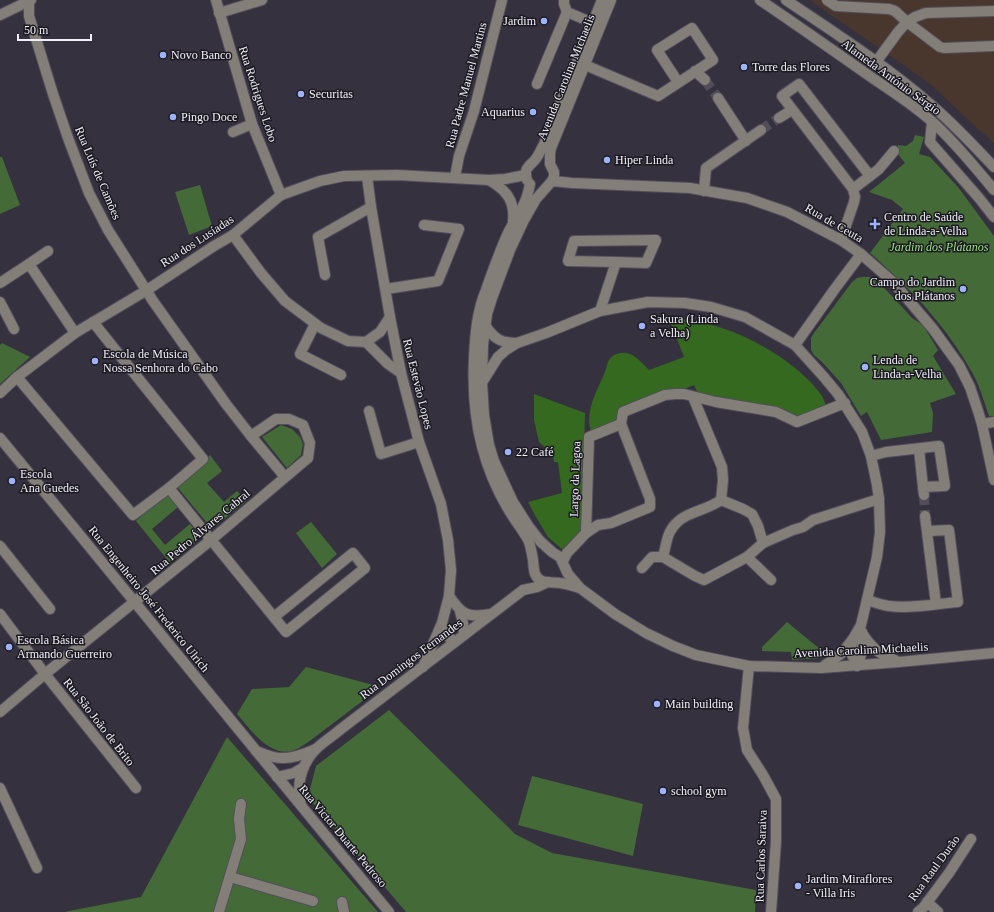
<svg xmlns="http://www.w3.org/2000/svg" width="994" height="912" font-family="Georgia,serif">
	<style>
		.industrial { fill: #49372d }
		.green { fill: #446a37 }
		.forest { fill: #34691f }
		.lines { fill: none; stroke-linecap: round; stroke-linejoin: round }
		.minor-tunnel { stroke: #514e5b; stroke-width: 10; stroke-dasharray: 10 5; stroke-linecap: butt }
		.minor-casing { stroke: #534f5d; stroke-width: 12 }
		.minor { stroke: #837e78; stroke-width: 10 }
		.poi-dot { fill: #9db4fd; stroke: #1c1a21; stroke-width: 1.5 }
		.labels { text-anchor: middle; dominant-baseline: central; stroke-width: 3; stroke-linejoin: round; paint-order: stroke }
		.poi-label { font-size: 12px; fill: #f1eff8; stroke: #1c1a21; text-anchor: start }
		.street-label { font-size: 12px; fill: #f1eff8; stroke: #1c1a21 }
		.park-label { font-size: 12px; font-style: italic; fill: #9ae280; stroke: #1c1a21 }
	</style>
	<rect width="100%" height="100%" fill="#35313f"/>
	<!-- industrial -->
	<path class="industrial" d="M810 0H994V143L962 114 940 93 925 80Z"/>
	<!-- green -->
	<g class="green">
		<path d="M915 135 924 137 919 154 930 157 958 187 994 236V416H989C984 402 980 387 973 374 952 336 924 303 893 274 885 267 878 259 870 253L903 209 892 200 869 192 905 163 897 153 898 145 906 146 913 141Z"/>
		<path d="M0 157H2L20 205 0 214Z"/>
		<path d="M200 185 212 226 189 235 175 192Z"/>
		<path d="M863 277H870L878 282 893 297 912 318 923 325 938 350 933 356 956 394 930 403 933 413 932 432 881 440 867 412 861 416 841 383 823 363 814 355 811 350V338L814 333 852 282 857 278Z"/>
		<path d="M2 343 30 357 0 384V345Z"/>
		<path d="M281 425 292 429 300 437 303 444 301 455 287 468 262 437Z"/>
		<path d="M210 455 222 471 207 483 224 502 237 491 246 501 212 529 178 488Z"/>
		<path d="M167 493 178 507 152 529 165 545 190 524 201 537 170 563 136 521Z"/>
		<path d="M311 522 337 554 322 568 296 533Z"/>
		<path d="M787 622 826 654 821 658 792 660 791 652 762 651V647Z"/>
		<path d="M306 667 381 687 311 740C305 744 299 749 292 751 269 757 250 729 237 714L252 689 289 687Z"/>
		<path d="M389 710 515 834 552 853 756 890 755 912H406L313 803 310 789 316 766Z"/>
		<path d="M227 737 378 912H64L141 897Z"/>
		<path d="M532 776 643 804 633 856 518 825Z"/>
	</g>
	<!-- forest -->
	<g class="forest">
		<path d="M677 319C693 321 712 324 728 330 759 341 803 368 822 396 824 399 825 403 826 407L800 417 776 408 703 395 697 391 694 385 679 391 619 410 615 422 591 431C584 410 599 388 606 369 607 366 607 363 609 360 612 355 619 352 625 353 634 353 643 364 649 370L684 357 670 321Z"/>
		<path d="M534 394 585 413 582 533 563 550 548 537 536 517 528 502 562 493 558 462H554L553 455 539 442 534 420Z"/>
	</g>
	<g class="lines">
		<!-- minor-tunnel -->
		<g class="minor-tunnel">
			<path d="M705 80 718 98"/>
			<path d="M761 130 779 118"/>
			<path d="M924 495 925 516"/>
		</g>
		<!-- minor casing -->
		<g class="minor-casing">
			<g id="minor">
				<path d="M29 0V16L53 94 68 138 89 193 108 230 153 301 226 404 251 436 285 477"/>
				<path d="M216 0 252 124 281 195"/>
				<path d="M564 0V4L567 12 593 23"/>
				<path d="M611 0 551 148 550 153V164L554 172V177L552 181 536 199 524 220 510 250 492 298 487 314 483 345 482 383 484 415 489 445 494 461 513 502 529 527 540 541 552 552 560 557 568 574 580 588 615 614 646 633 673 646 696 655 749 666 821 668 899 662 994 653"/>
				<path d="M760 0C797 25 834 51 871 77 893 92 917 107 937 126 958 146 976 168 994 190"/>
				<path d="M786 0C835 33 885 65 929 103 952 122 973 145 994 167"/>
				<path d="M827 0 836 6 889 9 895 11 907 22 898 32 876 62"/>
				<path d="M994 11 926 13 915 17 907 22 940 47 944 48 994 46"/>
				<path d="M219 13 262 0"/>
				<path d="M0 15 31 0"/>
				<path d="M585 65 658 96 713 60 692 28 657 50 678 82"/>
				<path d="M695 71 705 80"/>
				<path d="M537 84 567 12"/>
				<path d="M718 98 746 141"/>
				<path d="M779 118 792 110"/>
				<path d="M932 122 930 142 979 198 994 217"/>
				<path d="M233 132 252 124"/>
				<path d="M367 176 371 207 390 317 401 373 419 442 441 504 448 540 451 570 449 596 442 623 423 667"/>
				<path d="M870 176 879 169 894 151"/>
				<path d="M455 177 459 156 474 111 502 0"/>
				<path d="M489 180C506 190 515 200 513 221"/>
				<path d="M527 180C524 169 527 168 534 161 539 156 541 149 544 144L602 0"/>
				<path d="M552 181 572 183 690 188 747 198 787 212 841 240 861 254 893 282 933 329 959 365 970 387 978 411 982 424 994 480"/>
				<path d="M530 184C529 189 528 194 526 199 522 210 515 220 509 231 500 250 493 270 486 290 477 311 475 335 474 358 471 420 483 476 520 527 523 532 527 537 529 542 531 548 532 554 533 560 534 568 533 577 542 581 547 583 554 582 560 583 567 584 573 586 580 588"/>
				<path d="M704 191 706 168 761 130"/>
				<path d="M233 235 261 273 285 301 321 328 348 341 366 342 380 332 390 317"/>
				<path d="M841 240 854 202 855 197 853 189 782 96 799 84 870 176 853 189"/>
				<path d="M29 264 48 251"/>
				<path d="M325 275 318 237 371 207"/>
				<path d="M0 283 29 264 75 333"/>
				<path d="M386 289 438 281 459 229 424 225"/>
				<path d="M0 302 14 329"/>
				<path d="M600 311 616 262 568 261 574 241 656 240 646 263 616 262"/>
				<path d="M315 324 300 354 341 375"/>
				<path d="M485 325C494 339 501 343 517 343"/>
				<path d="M366 342 388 364 401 373"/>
				<path d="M795 345 834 290 861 254"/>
				<path d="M17 377 133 515 169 488 203 459 93 322"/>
				<path d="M483 381 498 357 506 350 517 343 546 333 600 311 648 302 685 303 711 307 745 317 795 345 823 376 838 394 862 432 871 456 877 485 879 499 880 532 877 557 861 625 853 639 851 645V653L857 666"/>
				<path d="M0 393 17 377 75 333 147 290 214 246 233 235 281 195 320 181 344 176 397 175 489 180 505 179 526 175"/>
				<path d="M693 397 722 467 723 480 721 500"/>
				<path d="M369 411 381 454 419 442"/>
				<path d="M982 424 994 422"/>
				<path d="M0 438C130 595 258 755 389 912"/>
				<path d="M919 449 923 487"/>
				<path d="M871 456 886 452 939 446 945 486 923 487 924 495"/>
				<path d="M169 488C208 536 247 584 286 632L365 568 353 553 274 617"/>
				<path d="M925 516 936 604"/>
				<path d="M586 533 598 525 611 523 650 507V499L621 424"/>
				<path d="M763 543 793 530 803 527 813 520 879 499"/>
				<path d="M0 546 50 609"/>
				<path d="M747 557 771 580"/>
				<path d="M563 561 567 553 586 533 589 437 621 424 623 412 665 395 675 394H684L716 402 776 412 797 422 845 403"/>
				<path d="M642 568 652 557H663L695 576 704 580 747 557 763 543 758 526 752 514 743 509 721 500C705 512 682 511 671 530 667 535 665 550 663 557"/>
				<path d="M449 596C462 615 468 618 491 614"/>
				<path d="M867 600C874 602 881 605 889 606 911 609 935 604 958 602L949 530 928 531"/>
				<path d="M460 611 463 623 464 635"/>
				<path d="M0 614 45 674 136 788"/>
				<path d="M442 623C444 634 447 636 455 642"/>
				<path d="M862 633C873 650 880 654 897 661"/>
				<path d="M749 666 743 728 747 750 763 775 776 799V841L771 912"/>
				<path d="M857 666 861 655 862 632"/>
				<path d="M821 668 841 654 853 639"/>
				<path d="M0 712 45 674 211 540 308 458 310 443 303 425 289 419H276L251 436"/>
				<path d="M256 751C264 754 273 758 281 758 293 759 306 753 316 749"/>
				<path d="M277 777 294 773 304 767"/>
				<path d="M0 788 37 868"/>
				<path d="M301 805C296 785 301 764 316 749 323 742 333 736 341 729L523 590 537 587 548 582"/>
				<path d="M230 877 313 901"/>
				<path d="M342 902 344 912"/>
				<path d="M927 902 938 912"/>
				<path d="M219 912 241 839 239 819 241 804"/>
				<path d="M918 912 923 908 949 873 971 839"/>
			</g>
		</g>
		<!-- minor -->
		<use href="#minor" class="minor"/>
	</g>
	<!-- markers -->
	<g class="poi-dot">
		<circle cx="544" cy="21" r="4"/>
		<circle cx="163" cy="55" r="4"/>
		<circle cx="744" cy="67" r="4"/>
		<circle cx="301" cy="94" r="4"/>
		<circle cx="533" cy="112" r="4"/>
		<circle cx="173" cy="117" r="4"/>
		<circle cx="607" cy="160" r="4"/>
		<path d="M873 218h4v4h4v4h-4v4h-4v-4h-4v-4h4z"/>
		<circle cx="963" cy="289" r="4"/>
		<circle cx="642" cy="326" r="4"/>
		<circle cx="95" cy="361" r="4"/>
		<circle cx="865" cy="367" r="4"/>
		<circle cx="508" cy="452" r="4"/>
		<circle cx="12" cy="481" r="4"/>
		<circle cx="9" cy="647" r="4"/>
		<circle cx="657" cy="704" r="4"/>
		<circle cx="663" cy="791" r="4"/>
		<circle cx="798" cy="886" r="4"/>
	</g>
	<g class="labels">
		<!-- poi labels -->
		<g class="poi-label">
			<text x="536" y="21" text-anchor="end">Jardim</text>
			<text x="171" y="55">Novo Banco</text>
			<text x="752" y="67">Torre das Flores</text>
			<text x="309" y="94">Securitas</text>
			<text x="525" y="112" text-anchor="end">Aquarius</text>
			<text x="181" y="117">Pingo Doce</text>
			<text x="615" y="160">Hiper Linda</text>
			<text x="884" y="217">Centro de Saúde<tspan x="884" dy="14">de Linda-a-Velha</tspan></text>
			<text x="955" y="282" text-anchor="end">Campo do Jardim<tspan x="955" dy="14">dos Plátanos</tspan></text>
			<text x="650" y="319">Sakura (Linda<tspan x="650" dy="14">a Velha)</tspan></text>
			<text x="103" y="354">Escola de Música<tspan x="103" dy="14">Nossa Senhora do Cabo</tspan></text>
			<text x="873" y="360">Lenda de<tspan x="873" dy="14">Linda-a-Velha</tspan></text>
			<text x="516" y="452">22 Café</text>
			<text x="20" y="474">Escola<tspan x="20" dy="14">Ana Guedes</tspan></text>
			<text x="17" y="640">Escola Básica<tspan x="17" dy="14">Armando Guerreiro</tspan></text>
			<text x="665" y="704">Main building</text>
			<text x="671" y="791">school gym</text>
			<text x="806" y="879">Jardim Miraflores<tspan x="806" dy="14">- Villa Iris</tspan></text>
		</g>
		<!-- street labels -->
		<g class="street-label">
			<text transform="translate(566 77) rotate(-68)">Avenida Carolina Michaelis</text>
			<text transform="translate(891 77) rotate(36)">Alameda António Sérgio</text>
			<text transform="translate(466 85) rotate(-75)">Rua Padre Manuel Martins</text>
			<text transform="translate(258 94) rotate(72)">Rua Rodrigues Lobo</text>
			<text transform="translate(98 173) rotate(67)">Rua Luís de Camões</text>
			<text transform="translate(834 223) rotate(30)">Rua de Ceuta</text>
			<text transform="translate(197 241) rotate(-33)">Rua dos Lusíadas</text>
			<text transform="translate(418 384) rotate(76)">Rua Estevão Lopes</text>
			<text transform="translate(575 479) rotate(-88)">Largo da Lagoa</text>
			<text transform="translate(200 532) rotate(-40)">Rua Pedro Álvares Cabral</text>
			<text transform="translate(149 599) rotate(51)">Rua Engenheiro José Frederico Ulrich</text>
			<text transform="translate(861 650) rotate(-3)">Avenida Carolina Michaelis</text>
			<text transform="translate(411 659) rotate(-37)">Rua Domingos Fernandes</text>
			<text transform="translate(99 722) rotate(52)">Rua São João de Brito</text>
			<text transform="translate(343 836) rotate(50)">Rua Victor Duarte Pedroso</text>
			<text transform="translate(761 856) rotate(-88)">Rua Carlos Saraiva</text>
			<text transform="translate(934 868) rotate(-54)">Rua Raul Durão</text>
		</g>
		<!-- park labels -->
		<g class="park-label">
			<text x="939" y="247">Jardim dos Plátanos</text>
		</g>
	</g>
	<!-- scale -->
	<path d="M18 34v6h73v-6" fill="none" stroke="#f1eff8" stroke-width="2"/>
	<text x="24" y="34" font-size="12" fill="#f1eff8" stroke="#1c1a21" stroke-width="3" paint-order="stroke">50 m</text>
</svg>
